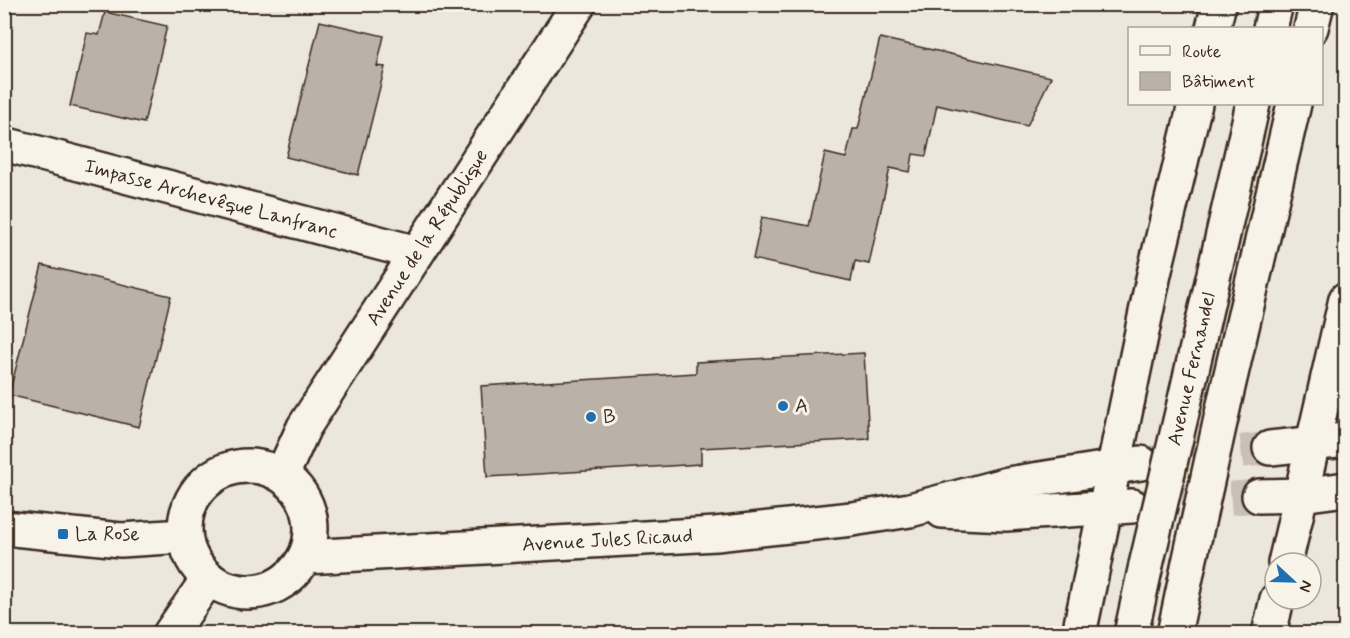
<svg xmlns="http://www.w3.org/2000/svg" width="1350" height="638" font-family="Mynerve,sans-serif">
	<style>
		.building { fill: #bab2a7; stroke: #3b2a1e; stroke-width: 1.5 }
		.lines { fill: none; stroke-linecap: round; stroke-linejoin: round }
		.tertiary-tunnel { stroke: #c9c1b6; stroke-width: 33; stroke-dasharray: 33 16; stroke-linecap: butt }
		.minor-casing { stroke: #3b2a1e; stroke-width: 38 }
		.tertiary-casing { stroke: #3b2a1e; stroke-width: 38 }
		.secondary-casing { stroke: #3b2a1e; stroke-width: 38 }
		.minor { stroke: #f7f3e8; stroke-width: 33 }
		.tertiary { stroke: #f7f3e8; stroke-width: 33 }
		.secondary { stroke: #f7f3e8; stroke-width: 33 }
		.secondary-bridge-casing { stroke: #3b2a1e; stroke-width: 38; stroke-linecap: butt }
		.secondary-bridge { stroke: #f7f3e8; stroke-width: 33 }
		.poi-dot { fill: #1f6fb2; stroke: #f7f3e8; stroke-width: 2 }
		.labels { text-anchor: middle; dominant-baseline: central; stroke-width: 6; stroke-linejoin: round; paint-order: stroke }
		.street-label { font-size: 20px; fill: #3b2a1e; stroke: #f7f3e8 }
		.poi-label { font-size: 20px; fill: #3b2a1e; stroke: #f7f3e8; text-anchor: start }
	</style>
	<rect width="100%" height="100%" fill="#ece7dc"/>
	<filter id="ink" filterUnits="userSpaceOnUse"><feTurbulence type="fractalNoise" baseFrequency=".0167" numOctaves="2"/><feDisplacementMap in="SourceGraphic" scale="12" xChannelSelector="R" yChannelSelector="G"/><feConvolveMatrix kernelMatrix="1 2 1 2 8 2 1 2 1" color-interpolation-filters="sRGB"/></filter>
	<g filter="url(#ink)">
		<!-- building -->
		<g class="building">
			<path d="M105 12 167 26 144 123 70 106 87 33 99 35Z"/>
			<path d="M320 21 384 36 377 66 385 67 358 175 286 157Z"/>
			<path d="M880 38 1051 77 1027 126 937 105 926 156 913 154 910 172 890 168 869 264 855 261 851 281 753 259 762 217 809 226 825 153 846 158 853 129H858Z"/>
			<path d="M42 265 171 296 139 427 9 395Z"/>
			<path d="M864 353 869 439 701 448V464L487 477 481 386 696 373V362Z"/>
		</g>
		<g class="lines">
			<!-- tertiary-tunnel -->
			<g class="tertiary-tunnel">
				<path d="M1144 463 1270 448"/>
				<path d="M1133 506 1259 496"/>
			</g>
			<!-- minor casing -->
			<g class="minor-casing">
				<g id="minor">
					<path id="s1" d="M4 144 417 253"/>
					<path id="s2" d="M282 475 304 427 579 4"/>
					<path d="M1301 495 1346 299"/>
				</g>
			</g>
			<!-- tertiary casing -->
			<g class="tertiary-casing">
				<g id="tertiary">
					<path d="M1270 448 1346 440"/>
					<circle cx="248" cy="529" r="63"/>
					<path d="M1259 496 1301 495 1346 489"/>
					<path d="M942 511 1006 514 1132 506"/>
					<path d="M4 528 121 540 185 536"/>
					<path id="s3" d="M305 557 716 534 852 519 910 510 1008 484 1141 463"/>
					<path d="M170 634 208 579"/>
				</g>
			</g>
			<!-- secondary casing -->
			<g class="secondary-casing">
				<g id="secondary">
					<path d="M1213 28 1219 4"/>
					<path d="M1270 28 1276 4"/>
					<path d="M1311 28 1317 4"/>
					<path d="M1225 400 1294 104"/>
					<path d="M1184 404 1253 104"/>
					<path d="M1285 563 1301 495"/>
					<path d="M1079 634 1154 274 1195 104"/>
					<path d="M1131 634 1146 565"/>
					<path d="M1174 634 1189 563"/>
					<path d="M1269 634 1277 599"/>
				</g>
			</g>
			<!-- minor -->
			<use href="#minor" class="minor"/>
			<!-- tertiary -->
			<use href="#tertiary" class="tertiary"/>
			<!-- secondary -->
			<use href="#secondary" class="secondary"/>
			<!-- secondary-bridge casing -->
			<g class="secondary-bridge-casing">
				<g id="secondary-bridge">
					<path d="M1189 563 1225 400"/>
					<path d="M1146 565 1184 404"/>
				</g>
			</g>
			<!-- secondary-bridge -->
			<use href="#secondary-bridge" class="secondary-bridge"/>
		</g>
	</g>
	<!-- markers -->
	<g class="poi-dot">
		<circle cx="783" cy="406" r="6"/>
		<circle cx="591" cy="417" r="6"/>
		<rect x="57" y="528" width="12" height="12" rx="3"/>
	</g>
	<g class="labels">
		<!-- street labels -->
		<g class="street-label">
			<text stroke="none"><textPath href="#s1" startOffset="214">Impasse Archevêque Lanfranc</textPath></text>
			<text stroke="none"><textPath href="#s2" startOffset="279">Avenue de la République</textPath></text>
			<text transform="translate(1192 369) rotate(-77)">Avenue Fernandel</text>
			<text stroke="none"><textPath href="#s3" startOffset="303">Avenue Jules Ricaud</textPath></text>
		</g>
		<!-- poi labels -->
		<g class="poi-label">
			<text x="795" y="406">A</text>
			<text x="603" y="417">B</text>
			<text x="75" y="534">La Rose</text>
		</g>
	</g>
	<!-- margin -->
	<rect width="1350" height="638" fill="none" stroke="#f7f3e8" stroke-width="24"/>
	<rect x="12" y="12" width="1326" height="614" fill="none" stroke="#3b2a1e" stroke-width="2" filter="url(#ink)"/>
	<!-- legend -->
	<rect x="1128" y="27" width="195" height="78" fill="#f7f3e8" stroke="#aca397" stroke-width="1.5"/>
	<rect x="1140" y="46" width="30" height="9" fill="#f7f3e8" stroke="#aca397" stroke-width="1.5"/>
	<text x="1182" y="57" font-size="18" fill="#3b2a1e">Route</text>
	<rect x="1140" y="72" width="30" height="18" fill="#bab2a7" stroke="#aca397" stroke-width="1.5"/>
	<text x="1182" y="87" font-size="18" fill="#3b2a1e">Bâtiment</text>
	<!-- north arrow -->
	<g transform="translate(1293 581) rotate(112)"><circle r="28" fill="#f7f3e8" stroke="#aca397" stroke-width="1.5"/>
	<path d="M0-4.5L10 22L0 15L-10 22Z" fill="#1f6fb2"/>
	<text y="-9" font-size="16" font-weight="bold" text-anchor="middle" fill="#3b2a1e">N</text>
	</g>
</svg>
